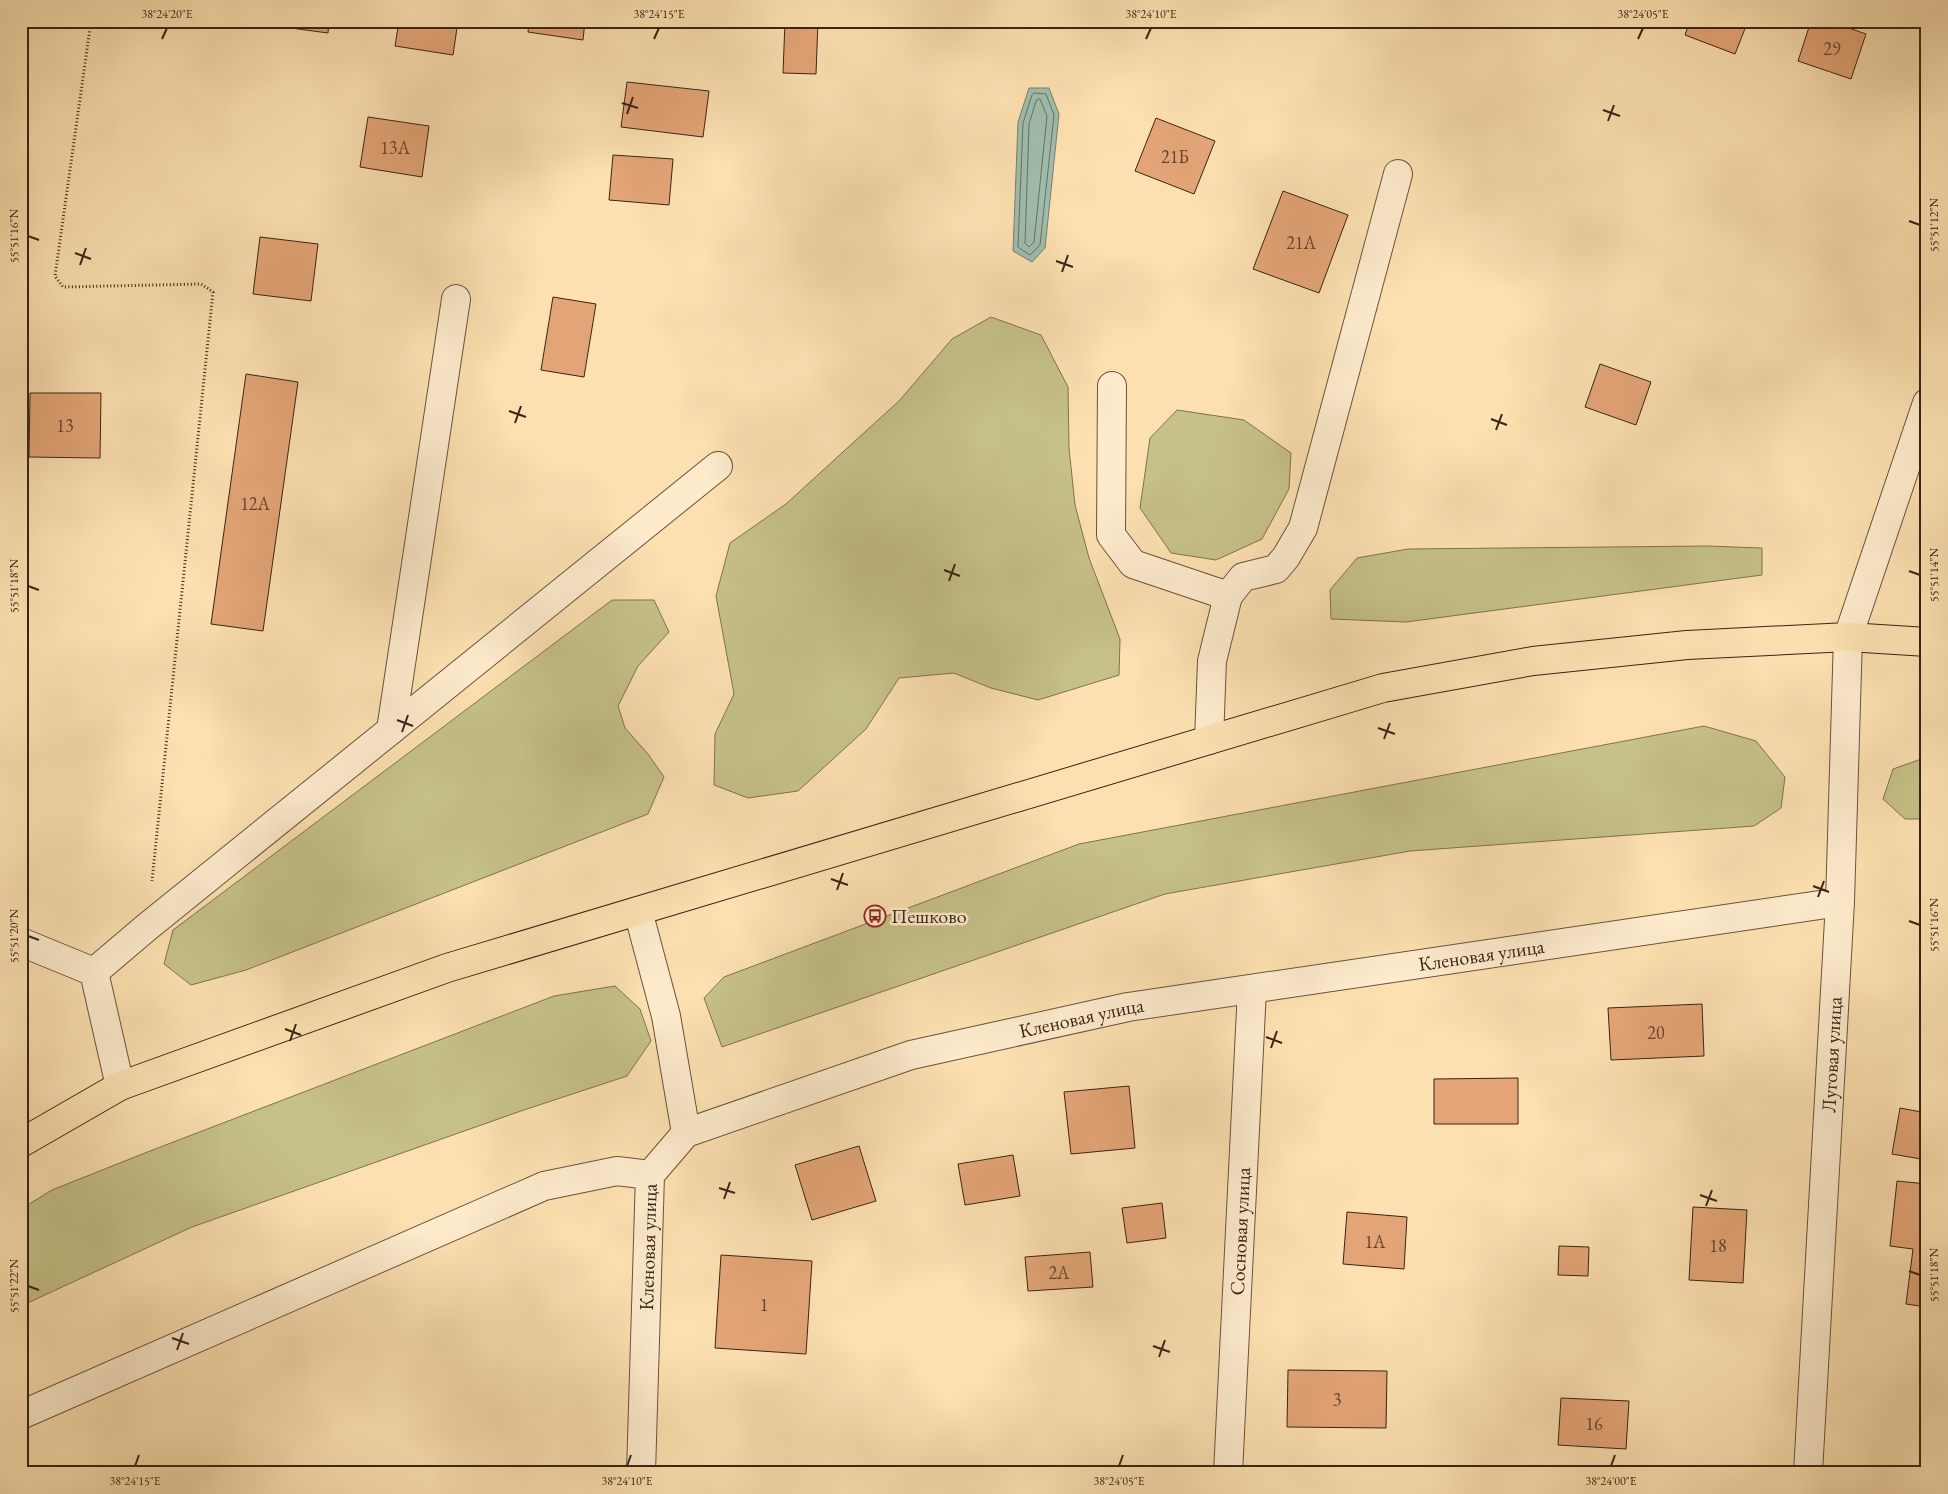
<svg xmlns="http://www.w3.org/2000/svg" width="1948" height="1494" font-family="'EB Garamond',serif">
	<style>
		.green { fill: #c5c187; stroke: #807250 }
		.water { fill: #9fbdae; stroke: #777f72 }
		.lines { fill: none; stroke-linecap: round; stroke-linejoin: round }
		.shore { stroke: #6c7063; stroke-width: 1 }
		.building { fill: #e3a577; stroke: #3a2318 }
		.minor-casing { stroke: #6a523e; stroke-width: 30 }
		.highway-casing { stroke: #3a2318; stroke-width: 30 }
		.path { stroke: #3a2318; stroke-width: 3; stroke-dasharray: 1 2.5; stroke-linecap: butt }
		.minor { stroke: #fdebcc; stroke-width: 28 }
		.highway { stroke: #fce0b0; stroke-width: 28 }
		.ticks { fill: none; stroke: #3a2318; stroke-width: 2 }
		.labels { text-anchor: middle; dominant-baseline: central; stroke-width: 5; stroke-linejoin: round; paint-order: stroke }
		.number-label { font-size: 18px; fill: #644430 }
		.poi-label { font-size: 20px; fill: #3a2318; stroke: #fdebcc; text-anchor: start }
		.street-label { font-size: 20px; fill: #3a2318; stroke: #fdebcc }
		.neatline { fill: none; stroke: #3a2318; stroke-width: 2 }
		.ticks-label { font-size: 12px; text-anchor: middle; fill: #3a2318 }
	</style>
	<rect width="100%" height="100%" fill="#fce0b0"/>
	<filter id="stains"><feTurbulence type="fractalNoise" baseFrequency=".004" numOctaves="4"/><feColorMatrix values="0 0 0 0 .2 0 0 0 0 .09 0 0 0 0 .02 0 0 0 .5 -.17"/></filter>
	<radialGradient id="worn" r=".72"><stop offset=".6" stop-color="#630" stop-opacity="0"/><stop offset="1" stop-color="#630" stop-opacity=".3"/></radialGradient>
	<!-- green -->
	<g class="green">
		<path d="M991 317 1041 335 1068 387 1069 448 1075 505 1089 558 1120 639 1119 675 1038 700 991 688 954 673 899 678 866 729 798 791 748 798 714 785 715 734 734 694 716 596 730 543 786 504 900 400 952 339Z"/>
		<path d="M1177 410 1244 420 1291 453 1289 489 1262 539 1216 560 1171 553 1140 508 1150 438Z"/>
		<path d="M1708 546 1762 548V575L1406 622 1331 619 1330 590 1357 558 1408 549Z"/>
		<path d="M612 600H654L669 632 638 666 618 706 625 728 648 754 664 777 648 814 246 970 191 985 164 964 173 930Z"/>
		<path d="M1704 726 1756 741 1785 777 1781 808 1754 826 1410 851 1165 894 722 1047 704 998 724 977 1079 844Z"/>
		<path d="M1927 757V819H1905L1883 799 1893 769Z"/>
		<path d="M615 986 640 1009 651 1041 627 1076 521 1111 192 1227 21 1306V1209L52 1190 150 1151 554 996Z"/>
	</g>
	<!-- water -->
	<path class="water" d="M1029 88H1049L1059 114 1045 248 1032 262 1013 251 1018 122Z"/>
	<g class="lines">
		<!-- shore -->
		<g class="shore">
			<path d="M1034 93 1046 94 1054 115 1040 245 1030 255 1018 247 1023 123 1032 95Z"/>
			<path d="M1040 99 1047 116 1034 242 1029 247 1025 243 1029 124 1036 101Z"/>
		</g>
	</g>
	<!-- building -->
	<g class="building">
		<path d="M284 21H329L328 33 283 27Z"/>
		<path d="M399 21H458L453 55 395 46Z"/>
		<path d="M529 21H585L583 40 528 32Z"/>
		<path d="M785 21H818L816 74 783 73Z"/>
		<path d="M1690 21H1748L1735 54 1685 35Z"/>
		<path d="M1811 21H1829L1866 34 1851 79 1798 61Z"/>
		<path d="M627 82 709 91 703 137 621 127Z"/>
		<path d="M368 117 429 126 422 177 360 167Z"/>
		<path d="M1156 118 1215 141 1194 194 1135 171Z"/>
		<path d="M613 155 673 159 669 205 609 200Z"/>
		<path d="M1283 191 1348 215 1319 293 1253 269Z"/>
		<path d="M260 237 318 244 311 301 253 294Z"/>
		<path d="M553 297 596 304 584 377 541 370Z"/>
		<path d="M1600 364 1651 382 1636 425 1585 407Z"/>
		<path d="M246 374 298 382 263 631 211 624Z"/>
		<path d="M30 393H101L100 458 29 457Z"/>
		<path d="M1702 1004 1704 1056 1611 1060 1608 1008Z"/>
		<path d="M1518 1078V1124H1434V1079Z"/>
		<path d="M1129 1086 1135 1148 1071 1154 1064 1092Z"/>
		<path d="M1900 1108 1927 1113V1160L1892 1154Z"/>
		<path d="M859 1146 876 1201 812 1220 795 1165Z"/>
		<path d="M1013 1155 1020 1196 965 1205 958 1164Z"/>
		<path d="M1897 1181 1927 1184V1307L1906 1304 1913 1249 1890 1246Z"/>
		<path d="M1162 1203 1166 1238 1127 1243 1122 1208Z"/>
		<path d="M1693 1207 1747 1210 1743 1283 1689 1280Z"/>
		<path d="M1347 1212 1407 1217 1404 1269 1343 1264Z"/>
		<path d="M1559 1246 1589 1247 1588 1276 1558 1275Z"/>
		<path d="M1090 1252 1093 1287 1028 1291 1025 1257Z"/>
		<path d="M721 1255 812 1261 806 1354 715 1348Z"/>
		<path d="M1288 1370 1387 1371 1386 1428 1287 1427Z"/>
		<path d="M1561 1398 1629 1401 1626 1449 1558 1445Z"/>
	</g>
	<g class="lines">
		<!-- minor casing -->
		<g class="minor-casing">
			<g id="minor">
				<path d="M1112 386 1111 535 1133 564 1228 596"/>
				<path d="M391 730 456 299"/>
				<path d="M1209 740 1212 661 1228 596 1243 577 1276 569 1286 557 1303 528 1398 174"/>
				<path d="M638 911 666 1016 686 1133"/>
				<path d="M21 942 94 972 120 1086"/>
				<path d="M94 972 147 927 718 466"/>
				<path d="M21 1415 544 1186 617 1171 650 1175"/>
				<path id="s1" d="M641 1473 650 1175 686 1133 911 1055 1128 1007 1840 902"/>
				<path id="s2" d="M1228 1473 1252 989"/>
				<path id="s3" d="M1808 1473 1840 902 1848 637 1927 403"/>
			</g>
		</g>
		<!-- highway casing -->
		<g class="highway-casing">
			<path id="highway" d="M21 1143 120 1086 447 968 1383 688 1533 661 1687 645 1848 637 1927 642"/>
		</g>
		<!-- path -->
		<path class="path" d="M91 21 55 276 63 287 201 284 213 292 152 881"/>
		<!-- minor -->
		<use href="#minor" class="minor"/>
		<!-- highway -->
		<use href="#highway" class="highway"/>
	</g>
	<!-- ticks -->
	<path class="ticks" d="M162 39 167 28M654 39 659 28M1146 39 1151 28M1638 39 1643 28M622 103 638 108M1603 110 1620 116M627 114 633 97M1608 121 1614 105M1909 221 1920 225M28 236 39 240M75 253 91 259M1056 261 1073 267M80 265 86 248M1062 272 1068 255M509 411 526 417M1491 419 1507 425M515 423 521 406M1496 430 1502 414M944 570 960 576M1909 571 1920 575M949 581 955 564M28 586 39 590M397 720 413 726M1378 728 1395 734M402 732 408 715M1384 739 1390 723M831 879 848 885M1813 886 1829 892M837 890 843 873M1818 897 1824 881M1909 921 1920 925M28 936 39 940M285 1029 301 1035M1266 1037 1282 1043M290 1041 296 1024M1271 1048 1277 1031M719 1188 735 1193M1700 1195 1717 1201M724 1199 730 1182M1706 1206 1712 1190M1909 1271 1920 1275M28 1286 39 1290M172 1338 189 1344M1153 1346 1170 1352M177 1350 183 1333M1159 1357 1165 1340M135 1466 139 1455M627 1466 631 1455M1119 1466 1123 1455M1611 1466 1615 1455"/>
	<!-- icons -->
	<defs>
		<g id="bus-ring" transform="scale(1.125)"><circle r="9.5" fill="#fdebcc" stroke="#8f2418" stroke-width="1.5"/><path d="M-5-6H5V4H4V6H2V4H-2V6H-4V4H-5ZM-3.5-4V0h7V-4ZM-3.5 1.2v1.5H-2V1.2ZM2 1.2v1.5H3.5V1.2Z" fill="#8f2418"/></g>
	</defs>
	<g fill-rule="evenodd">
		<use href="#bus-ring" x="875" y="916"/>
	</g>
	<g class="labels">
		<!-- number labels -->
		<g class="number-label">
			<text x="1832" y="48">29</text>
			<text x="395" y="147">13А</text>
			<text x="1175" y="156">21Б</text>
			<text x="1301" y="242">21А</text>
			<text x="65" y="425">13</text>
			<text x="255" y="503">12А</text>
			<text x="1656" y="1032">20</text>
			<text x="1375" y="1241">1А</text>
			<text x="1718" y="1245">18</text>
			<text x="1059" y="1272">2А</text>
			<text x="764" y="1304">1</text>
			<text x="1337" y="1399">3</text>
			<text x="1594" y="1423">16</text>
		</g>
		<!-- poi labels -->
		<g class="poi-label">
			<text x="891" y="916">Пешково</text>
		</g>
		<!-- street labels -->
		<g class="street-label">
			<text stroke="none"><textPath href="#s1" startOffset="1171">Кленовая улица</textPath></text>
			<text stroke="none"><textPath href="#s1" startOffset="766">Кленовая улица</textPath></text>
			<text stroke="none"><textPath href="#s3" startOffset="419">Луговая улица</textPath></text>
			<text stroke="none"><textPath href="#s2" startOffset="242">Сосновая улица</textPath></text>
			<text stroke="none"><textPath href="#s1" startOffset="226">Кленовая улица</textPath></text>
		</g>
	</g>
	<!-- margin -->
	<rect width="1948" height="1494" fill="none" stroke="#fce0b0" stroke-width="55"/>
	<rect x="28" y="28" width="1892" height="1438" class="neatline"/>
	<g class="ticks-label">
		<text x="167" y="18">38°24'20"E</text>
		<text x="659" y="18">38°24'15"E</text>
		<text x="1151" y="18">38°24'10"E</text>
		<text x="1643" y="18">38°24'05"E</text>
		<text transform="translate(1934 225) rotate(-90)" y="4">55°51'12"N</text>
		<text transform="translate(14 236) rotate(-90)" y="4">55°51'16"N</text>
		<text transform="translate(1934 575) rotate(-90)" y="4">55°51'14"N</text>
		<text transform="translate(14 586) rotate(-90)" y="4">55°51'18"N</text>
		<text transform="translate(1934 925) rotate(-90)" y="4">55°51'16"N</text>
		<text transform="translate(14 936) rotate(-90)" y="4">55°51'20"N</text>
		<text transform="translate(1934 1275) rotate(-90)" y="4">55°51'18"N</text>
		<text transform="translate(14 1286) rotate(-90)" y="4">55°51'22"N</text>
		<text x="135" y="1485">38°24'15"E</text>
		<text x="627" y="1485">38°24'10"E</text>
		<text x="1119" y="1485">38°24'05"E</text>
		<text x="1611" y="1485">38°24'00"E</text>
	</g>
	<rect width="100%" height="100%" filter="url(#stains)"/>
	<rect width="100%" height="100%" fill="url(#worn)"/>
</svg>
